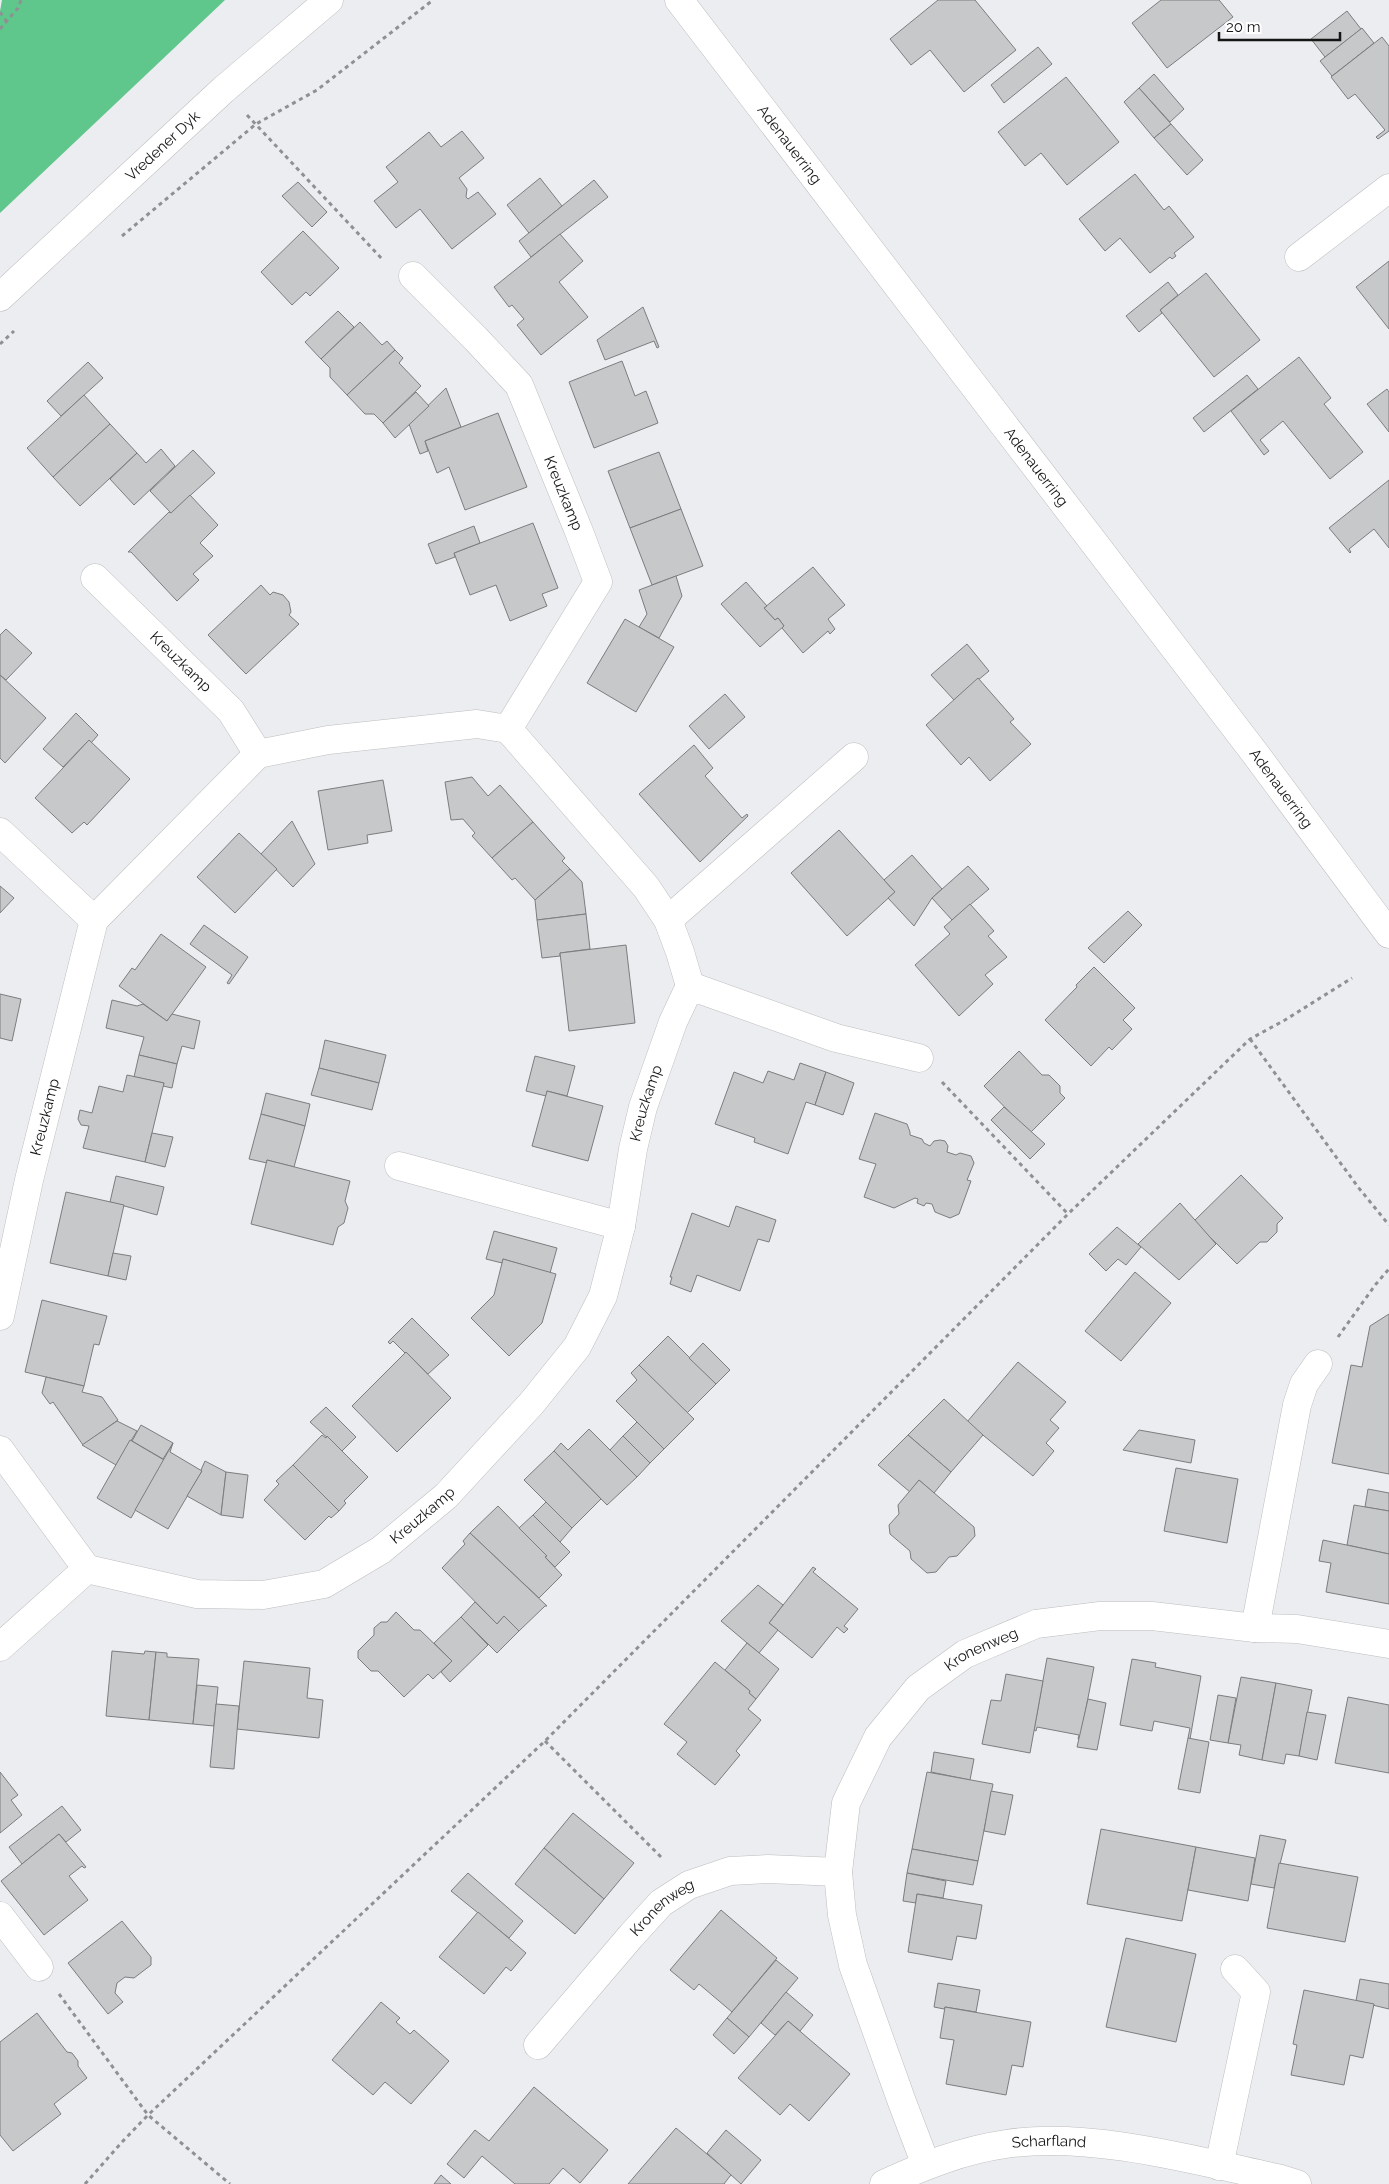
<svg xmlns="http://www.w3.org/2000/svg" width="1389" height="2184" font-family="Raleway,sans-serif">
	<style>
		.forest { fill: #60c78c }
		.building { fill: #c7c8ca; stroke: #7c7d7f }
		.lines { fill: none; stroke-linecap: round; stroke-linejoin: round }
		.minor-casing { stroke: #bdbec0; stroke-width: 29 }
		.major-casing { stroke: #bdbec0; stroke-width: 29 }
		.path { stroke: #8f9092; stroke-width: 3; stroke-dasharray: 4 4; stroke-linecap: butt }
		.minor { stroke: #fff; stroke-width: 28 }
		.major { stroke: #fff; stroke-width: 28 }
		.labels { text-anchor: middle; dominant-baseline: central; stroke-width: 4.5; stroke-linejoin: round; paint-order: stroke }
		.street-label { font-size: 15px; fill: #141515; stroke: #fff }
	</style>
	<rect width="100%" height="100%" fill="#ecedf0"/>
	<!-- forest -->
	<path class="forest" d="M2 0H225L0 213V11Z"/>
	<!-- building -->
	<g class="building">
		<path d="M938 0H975L1016 50 964 92 930 50 911 65 890 39Z"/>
		<path d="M1161 0H1219L1233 17 1167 68 1132 23Z"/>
		<path d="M1347 11 1361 29 1325 57 1311 39Z"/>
		<path d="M1362 28 1374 43 1332 76 1320 61Z"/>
		<path d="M1382 37 1389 46V131L1378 139 1376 137 1385 130 1355 94 1348 99 1331 77Z"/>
		<path d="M1038 47 1052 64 1004 103 991 85Z"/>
		<path d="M1154 74 1184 109 1170 122 1139 88Z"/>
		<path d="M1066 77 1119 142 1067 185 1041 153 1025 166 998 132Z"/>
		<path d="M1139 88 1171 124 1154 138 1124 102Z"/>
		<path d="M1171 124 1203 160 1187 175 1154 138Z"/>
		<path d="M462 131 484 158 459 178 467 189 466 197 468 199 478 192 496 214 452 249 420 209 396 228 374 201 398 182 386 167 429 132 441 147Z"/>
		<path d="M1135 174 1164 210 1169 206 1194 237 1174 253 1176 256 1172 259 1170 257 1150 273 1120 238 1105 251 1079 219Z"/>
		<path d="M540 178 562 206 529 233 507 205Z"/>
		<path d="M594 180 608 197 531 257 519 241Z"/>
		<path d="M298 182 327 212 312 227 282 196Z"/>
		<path d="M303 231 339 268 310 296 306 292 292 305 261 272Z"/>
		<path d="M560 234 583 261 559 282 588 317 541 355 517 325 524 319 512 305 509 307 494 287Z"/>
		<path d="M1389 261V329L1356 287Z"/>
		<path d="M1206 273 1260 340 1214 377 1160 310Z"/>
		<path d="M1168 282 1178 295 1160 310 1162 313 1139 332 1126 316Z"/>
		<path d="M643 307 659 347 657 348 654 341 605 360 597 340Z"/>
		<path d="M338 311 354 327 321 359 305 342Z"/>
		<path d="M360 322 382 345 387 341 395 350 347 395 330 377V368L321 359Z"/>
		<path d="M395 350 403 358 399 363 421 386 383 423 374 414H365L347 395Z"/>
		<path d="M1299 357 1331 398 1324 404 1363 452 1330 479 1283 421 1260 440 1269 451 1264 455 1231 411Z"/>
		<path d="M622 361 635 396 646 391 658 423 594 448 569 382Z"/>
		<path d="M88 362 103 378 61 416 47 401Z"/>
		<path d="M1247 375 1258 389 1204 432 1193 418Z"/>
		<path d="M446 388 461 427 425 441 428 451 420 454 409 424Z"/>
		<path d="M1387 389 1389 392V432L1367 404Z"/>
		<path d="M416 392 429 406 395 438 383 423Z"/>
		<path d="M84 395 110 424 53 477 27 448Z"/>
		<path d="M498 413 527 487 465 510 449 467 437 473 425 441Z"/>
		<path d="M110 424 137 453 80 506 53 477Z"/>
		<path d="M161 449 175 466 134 505 110 479 137 453 146 463Z"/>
		<path d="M193 450 215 473 171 513 150 491Z"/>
		<path d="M659 452 681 509 630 528 608 471Z"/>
		<path d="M1389 480V548L1374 529 1349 549 1351 552 1350 553 1329 528Z"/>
		<path d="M190 495 218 525 200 543 213 556 193 574 199 580 177 601 131 552H128L169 512 171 513Z"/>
		<path d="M681 509 703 566 652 585 630 528Z"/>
		<path d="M533 523 558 588 542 594 547 606 510 621 496 585 470 595 454 553Z"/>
		<path d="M474 526 480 543 454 553 455 557 436 564 428 544Z"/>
		<path d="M813 567 845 605 828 619 835 629 830 634 828 631 803 653 782 628 784 626 778 618 775 620 764 608Z"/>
		<path d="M676 576 682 596 659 638 639 627 647 614 639 590Z"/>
		<path d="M746 582 767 606 764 608 775 620 778 618 784 626 760 647 721 604Z"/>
		<path d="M261 585 270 595 273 592 283 595 289 602 291 612 289 615 299 624 246 674 208 635Z"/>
		<path d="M625 619 674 647 636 712 587 683Z"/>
		<path d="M6 629 32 653 6 680 0 675V635Z"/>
		<path d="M967 644 989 671 954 700 931 675Z"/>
		<path d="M0 675 46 718 5 763 0 758Z"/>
		<path d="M978 678 1014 719 1010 722 1031 744 990 781 969 757 961 765 926 725Z"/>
		<path d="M725 694 745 717 709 749 689 726Z"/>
		<path d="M76 713 98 735 91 743 89 740 63 767 43 749Z"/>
		<path d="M89 740 130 779 87 825 84 822 72 833 35 798Z"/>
		<path d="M694 745 713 768 705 776 742 818 747 814 748 816 700 862 639 794Z"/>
		<path d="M472 777 488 796 500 785 533 822 492 858 472 836 475 833 463 819 451 820 445 782Z"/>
		<path d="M383 780 392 831 367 835 368 843 328 850 318 791Z"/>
		<path d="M292 821 315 864 293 887 261 854Z"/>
		<path d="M533 822 565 858 562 861 570 869 535 900 515 878 512 880 492 858Z"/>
		<path d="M839 830 895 892 847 936 791 873Z"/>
		<path d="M239 833 277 869 235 913 197 877Z"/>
		<path d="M912 855 942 889 932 898 914 926 888 898 895 892 884 880Z"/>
		<path d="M968 866 989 889 952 920 932 898Z"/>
		<path d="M570 869 582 882 586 914 537 920 535 900Z"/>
		<path d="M0 886 14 898 0 913Z"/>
		<path d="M970 904 994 931 988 936 1007 957 985 975 993 984 959 1016 915 965 950 934 944 927Z"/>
		<path d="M1128 911 1142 925 1104 963 1088 948Z"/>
		<path d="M586 914 590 949 560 953V956L542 958 537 920Z"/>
		<path d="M204 925 248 957 229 984 227 983 232 975 190 944Z"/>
		<path d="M161 934 206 967 167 1021 119 986 132 968 135 970Z"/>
		<path d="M626 945 635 1023 569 1031 560 953Z"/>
		<path d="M1094 967 1135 1008 1123 1020 1132 1029 1112 1050 1109 1047 1091 1066 1045 1020 1077 987 1076 985Z"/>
		<path d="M0 994 21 999 12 1041 0 1038Z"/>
		<path d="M112 1000 137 1006 143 1004 167 1021 172 1014 200 1021 194 1049 182 1046 177 1064 139 1055 144 1037 106 1028Z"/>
		<path d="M325 1040 386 1055 379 1083 319 1068Z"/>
		<path d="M1019 1051 1042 1075H1049L1060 1086V1093L1065 1098 1030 1133 984 1086Z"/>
		<path d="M139 1055 177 1064 172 1088 163 1086 164 1083 134 1077Z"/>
		<path d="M535 1056 575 1066 567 1096 547 1091 546 1096 526 1091Z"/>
		<path d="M800 1063 826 1072 815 1105 806 1102 788 1154 754 1142 755 1138 715 1124 734 1072 763 1083 768 1071 794 1080Z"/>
		<path d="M319 1068 379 1083 372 1110 311 1095Z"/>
		<path d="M826 1072 854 1083 843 1115 815 1105Z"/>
		<path d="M127 1075 164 1083 145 1162 83 1148 89 1126 81 1125 78 1119 80 1110 92 1113 99 1086 123 1092Z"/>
		<path d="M547 1091 603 1106 588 1161 532 1146Z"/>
		<path d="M266 1093 310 1104 305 1126 261 1114Z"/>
		<path d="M1004 1107 1045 1144 1030 1159 991 1120Z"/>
		<path d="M875 1113 907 1124 910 1132V1135L922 1139 924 1143 930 1146 934 1141 940 1140 945 1141 948 1146 947 1152 956 1155 960 1153 971 1156 974 1163 967 1180 971 1181 959 1214 950 1218 935 1212 932 1204 926 1203 924 1206 917 1203 918 1199 915 1198 894 1208 864 1197 876 1164 859 1159Z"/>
		<path d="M261 1114 305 1126 294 1167 267 1160V1163L249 1159Z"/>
		<path d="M152 1133 173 1137 165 1167 145 1162Z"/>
		<path d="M267 1160 350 1181 345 1201 348 1208 344 1223 338 1227 333 1245 251 1224Z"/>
		<path d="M1241 1175 1283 1218 1277 1224V1232L1267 1242H1260L1237 1264 1194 1221Z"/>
		<path d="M116 1176 164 1187 157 1215 110 1202Z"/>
		<path d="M66 1192 124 1205 108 1276 50 1263Z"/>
		<path d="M1180 1203 1216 1244 1179 1280 1138 1244Z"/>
		<path d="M736 1206 776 1220 769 1242 758 1239 740 1291 697 1275 691 1292 670 1284 672 1277H670L692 1213 729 1227Z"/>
		<path d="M1117 1227 1141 1247 1126 1265 1118 1259 1106 1271 1089 1254Z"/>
		<path d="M494 1231 557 1248 550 1273 503 1259 502 1263 486 1259Z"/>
		<path d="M113 1253 131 1256 126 1280 108 1276Z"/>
		<path d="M503 1259 556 1274 542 1323 509 1356 471 1318 494 1295Z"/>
		<path d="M1135 1272 1171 1303 1121 1361 1085 1331Z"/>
		<path d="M42 1300 107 1316 99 1345 94 1344 84 1386 25 1372Z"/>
		<path d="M1389 1314V1474L1332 1463 1351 1365 1362 1367 1370 1326Z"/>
		<path d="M412 1318 449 1355 428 1374 406 1352 405 1353 393 1341 390 1344 388 1342Z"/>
		<path d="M668 1336 716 1384 687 1413 639 1365Z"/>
		<path d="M703 1343 730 1370 716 1384 689 1358Z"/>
		<path d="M406 1352 451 1398 397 1452 352 1406Z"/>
		<path d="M1018 1362 1066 1402 1050 1420 1059 1428 1046 1443 1054 1451 1033 1476 967 1422Z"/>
		<path d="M639 1365 694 1419 664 1449 616 1401 637 1380 631 1373Z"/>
		<path d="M46 1377 84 1386 82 1392 102 1397 118 1420 83 1445 53 1402 50 1404 42 1393Z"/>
		<path d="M944 1399 983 1435 951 1472 908 1435Z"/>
		<path d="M326 1407 356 1437 342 1451 310 1422Z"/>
		<path d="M117 1421 137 1431 116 1465 82 1445Z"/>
		<path d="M637 1422 664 1449 650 1463 623 1436Z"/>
		<path d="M141 1425 173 1443 163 1459 132 1441Z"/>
		<path d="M589 1429 637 1477 607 1505 554 1451 561 1443 568 1450Z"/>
		<path d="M1139 1430 1195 1440 1191 1463 1123 1450Z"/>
		<path d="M322 1435 326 1438 327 1436 368 1477 344 1501 346 1503 339 1511 293 1465Z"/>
		<path d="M908 1435 951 1472 934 1493 919 1480 910 1492 878 1465Z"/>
		<path d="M623 1436 650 1463 637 1477 610 1450Z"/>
		<path d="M130 1440 164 1460 131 1518 97 1498Z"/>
		<path d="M173 1443 170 1452 202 1471 168 1529 135 1510Z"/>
		<path d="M554 1451 601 1499 572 1528 524 1480Z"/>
		<path d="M205 1461 226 1472 221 1515 187 1496 202 1471 201 1470Z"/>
		<path d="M293 1465 339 1511 331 1518 329 1516 305 1540 264 1500 279 1484 276 1481Z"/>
		<path d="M1176 1468 1238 1479 1227 1543 1164 1531Z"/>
		<path d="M226 1472 248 1475 243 1518 221 1515Z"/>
		<path d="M919 1480 974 1527 975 1536 957 1556 949 1557 936 1572 927 1573 911 1559 910 1551 890 1534 889 1525 899 1514 898 1505Z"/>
		<path d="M1368 1489 1389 1493V1511L1365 1507Z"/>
		<path d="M546 1502 572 1528 560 1542 533 1515Z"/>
		<path d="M1354 1505 1389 1511V1554L1347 1545Z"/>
		<path d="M498 1506 547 1556 545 1557 562 1575 539 1598 470 1533Z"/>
		<path d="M533 1515 570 1552 555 1567 545 1557 547 1556 519 1528Z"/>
		<path d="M470 1533 547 1606H545L519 1631 504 1616 497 1624 442 1568 465 1544 463 1541Z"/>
		<path d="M1323 1540 1389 1554V1604L1326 1592 1331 1563 1319 1561Z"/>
		<path d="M813 1567 816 1569 813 1572 858 1609 844 1626 848 1629 844 1633 837 1627 812 1658 769 1623Z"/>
		<path d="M758 1585 783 1605 769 1623 778 1630 759 1653 721 1621Z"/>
		<path d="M475 1602 497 1624 504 1616 519 1631 497 1653 461 1617Z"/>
		<path d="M396 1612 414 1630H420L452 1661 433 1679 428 1674 404 1697 378 1671H371L358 1658V1651L374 1635V1628L381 1622H387Z"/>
		<path d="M461 1617 488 1645 450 1682 441 1672 452 1661 434 1643Z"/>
		<path d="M747 1643 779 1669 756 1699 749 1693 750 1691 725 1670Z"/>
		<path d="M112 1651 144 1654 145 1651 156 1652 149 1720 106 1716Z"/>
		<path d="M156 1652 167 1653V1657L199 1659 193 1724 149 1720Z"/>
		<path d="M1047 1658 1094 1667 1080 1739H1078L1079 1735 1037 1727 1036 1731 1034 1730Z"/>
		<path d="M1132 1659 1156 1663 1155 1667 1201 1676 1190 1739 1188 1738 1190 1728 1154 1721 1152 1731 1120 1725Z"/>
		<path d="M244 1661 310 1668 307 1698 323 1700 319 1738 237 1729Z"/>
		<path d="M715 1662 750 1691 749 1693 756 1699 748 1709 761 1720 736 1751 740 1755 715 1785 677 1754 687 1742 664 1724Z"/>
		<path d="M1006 1674 1043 1681 1030 1753 982 1744 991 1700 1001 1701Z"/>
		<path d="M1241 1677 1276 1683 1262 1760 1239 1755 1241 1745 1228 1743Z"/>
		<path d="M1276 1683 1312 1690 1299 1756 1286 1754 1284 1764 1262 1760Z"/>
		<path d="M197 1685 218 1687 214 1726 193 1724Z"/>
		<path d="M1218 1695 1236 1698 1228 1743 1210 1740Z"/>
		<path d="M1348 1697 1389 1705V1773L1335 1763Z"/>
		<path d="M1088 1699 1106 1703 1097 1750 1077 1747Z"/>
		<path d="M216 1704 239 1706 234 1769 210 1767Z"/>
		<path d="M1307 1712 1326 1715 1317 1760 1299 1756Z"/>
		<path d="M1188 1738 1209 1742 1200 1793 1178 1789Z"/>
		<path d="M934 1752 974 1759 970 1780 931 1772Z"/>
		<path d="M0 1772 18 1795 11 1800 22 1815 0 1833Z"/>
		<path d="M927 1772 993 1784 978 1861 912 1849Z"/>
		<path d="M991 1791 1013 1795 1005 1835 984 1831Z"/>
		<path d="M62 1806 81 1830 66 1842 59 1834 22 1864 9 1847Z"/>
		<path d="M573 1813 634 1863 604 1899 544 1848Z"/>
		<path d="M1101 1829 1196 1847 1182 1921 1087 1904Z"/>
		<path d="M59 1834 86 1867 84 1868 82 1866 69 1876 88 1900 44 1935 1 1881Z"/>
		<path d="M1260 1835 1286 1840 1274 1888 1251 1884Z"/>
		<path d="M1196 1847 1255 1858 1248 1901 1188 1890Z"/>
		<path d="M544 1848 604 1899 575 1934 515 1884Z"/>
		<path d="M912 1849 978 1861 973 1885 907 1873Z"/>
		<path d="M1279 1863 1358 1877 1345 1942 1267 1928Z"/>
		<path d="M468 1873 523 1921 509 1938 451 1891Z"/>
		<path d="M907 1873 946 1881 943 1898 917 1894 916 1903 903 1901Z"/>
		<path d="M917 1894 982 1905 976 1939 957 1936 952 1960 908 1952Z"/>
		<path d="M721 1910 777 1958 732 2012 699 1984 694 1990 670 1970Z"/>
		<path d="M478 1912 526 1953 511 1971 506 1967 484 1994 439 1957Z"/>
		<path d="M122 1921 151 1957V1965L134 1978 125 1977 117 1983 115 1993 123 2002 108 2014 68 1963Z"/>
		<path d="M1126 1938 1196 1954 1176 2042 1106 2027Z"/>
		<path d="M776 1960 798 1978 749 2037 727 2018Z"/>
		<path d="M1360 1979 1389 1984V2009L1356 2001Z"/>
		<path d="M938 1983 980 1990 976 2012 945 2007 944 2009 934 2007Z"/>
		<path d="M1304 1990 1374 2004 1363 2058 1350 2055 1344 2085 1291 2075 1297 2045 1293 2044Z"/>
		<path d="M786 1992 813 2015 800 2031 788 2021 775 2035 761 2023Z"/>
		<path d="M381 2002 400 2018 396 2022 410 2034 414 2030 449 2061 411 2104 385 2082 373 2095 332 2060Z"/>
		<path d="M945 2007 1031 2022 1023 2067 1012 2065 1006 2095 946 2084 954 2040 940 2038Z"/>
		<path d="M37 2013 67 2052 72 2053 78 2061V2066L87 2078 54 2104 61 2114 13 2151 0 2135V2042Z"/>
		<path d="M727 2018 749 2037 734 2054 713 2035Z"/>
		<path d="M788 2021 850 2074 809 2121 790 2104 780 2115 738 2078Z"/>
		<path d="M534 2087 608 2150 580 2183 563 2168 549 2184H515L482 2156 464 2178 447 2164 475 2130 489 2141Z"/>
		<path d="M676 2128 732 2175 730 2176 724 2184H628Z"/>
		<path d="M726 2130 761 2160 741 2184 707 2153Z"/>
		<path d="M441 2175 451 2184H434Z"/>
	</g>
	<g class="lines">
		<!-- minor casing -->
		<g class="minor-casing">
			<g id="minor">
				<path d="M1299 257 1389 188"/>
				<path id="s1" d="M413 276 476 339 519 385 578 529 598 582 508 729"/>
				<path id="s2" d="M95 578 231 711 258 754"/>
				<path d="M0 832 94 920 258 754 328 740 477 724 508 729 646 887 668 920 680 952 690 986"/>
				<path d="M668 920 854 757"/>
				<path d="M399 1166 621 1226"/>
				<path id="s3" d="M0 1316 29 1180 94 920"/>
				<path d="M0 1450 87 1569"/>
				<path d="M1255 1628 1297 1405 1304 1384 1318 1364"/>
				<path id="s4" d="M0 1647 87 1569 197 1594 263 1595 324 1584 381 1550 446 1496 531 1404 577 1347 603 1296 621 1226 633 1149 643 1107 673 1022 690 986 836 1038 919 1058"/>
				<path d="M0 1916 39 1967"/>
				<path id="s5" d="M538 2045 631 1936 661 1903 689 1885 730 1871 768 1869 838 1872"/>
				<path id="s6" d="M926 2165 902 2102 853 1965 842 1915 838 1872 846 1803 878 1737 918 1688 965 1654 1036 1624 1100 1616H1152L1255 1628 1297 1629 1389 1644"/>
				<path d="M1219 2166 1256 1992 1235 1969"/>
				<path id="s7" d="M884 2184C923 2166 963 2150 1006 2144 1090 2131 1198 2161 1281 2179L1297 2184"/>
			</g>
		</g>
		<!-- major casing -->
		<g class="major-casing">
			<g id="major">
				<path id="s8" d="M679 0 1254 752 1389 934"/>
				<path id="s9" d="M0 297 223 90 329 0"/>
			</g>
		</g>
		<!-- path -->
		<g class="path">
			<path d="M0 12 7 22"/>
			<path d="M0 29 18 8 21 0"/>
			<path d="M247 115 383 260"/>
			<path d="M122 236 256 124 317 90 433 0"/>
			<path d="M0 344 14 331"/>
			<path d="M1250 1039 1358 1187 1389 1225"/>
			<path d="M942 1082 1068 1214"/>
			<path d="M1338 1337 1376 1284 1389 1269"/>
			<path d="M545 1741 663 1859"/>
			<path d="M59 1994 148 2115 230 2184"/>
			<path d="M85 2184 122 2142 148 2115 545 1741 1068 1214 1250 1039 1285 1020 1352 978"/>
		</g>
		<!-- minor -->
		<use href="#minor" class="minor"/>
		<!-- major -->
		<use href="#major" class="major"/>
	</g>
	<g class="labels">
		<!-- street labels -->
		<g class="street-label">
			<text stroke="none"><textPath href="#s8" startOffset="182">Adenauerring</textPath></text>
			<text stroke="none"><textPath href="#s9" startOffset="222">Vredener Dyk</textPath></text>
			<text stroke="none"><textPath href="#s8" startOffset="588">Adenauerring</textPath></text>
			<text stroke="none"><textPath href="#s1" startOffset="269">Kreuzkamp</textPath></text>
			<text stroke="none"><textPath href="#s2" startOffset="120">Kreuzkamp</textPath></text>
			<text stroke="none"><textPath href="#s8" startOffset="992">Adenauerring</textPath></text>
			<text stroke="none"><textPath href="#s4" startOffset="962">Kreuzkamp</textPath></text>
			<text stroke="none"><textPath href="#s3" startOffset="204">Kreuzkamp</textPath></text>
			<text stroke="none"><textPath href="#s4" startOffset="478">Kreuzkamp</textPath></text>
			<text stroke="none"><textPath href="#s6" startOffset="588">Kronenweg</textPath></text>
			<text stroke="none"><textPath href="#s5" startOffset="186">Kronenweg</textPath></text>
			<text stroke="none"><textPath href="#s7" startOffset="172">Scharfland</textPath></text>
		</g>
	</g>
	<!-- scale -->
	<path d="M1219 32v8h121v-8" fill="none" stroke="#141515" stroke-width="2.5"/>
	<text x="1226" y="32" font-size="15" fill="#141515" stroke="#ffffff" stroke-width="4" paint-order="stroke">20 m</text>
</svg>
